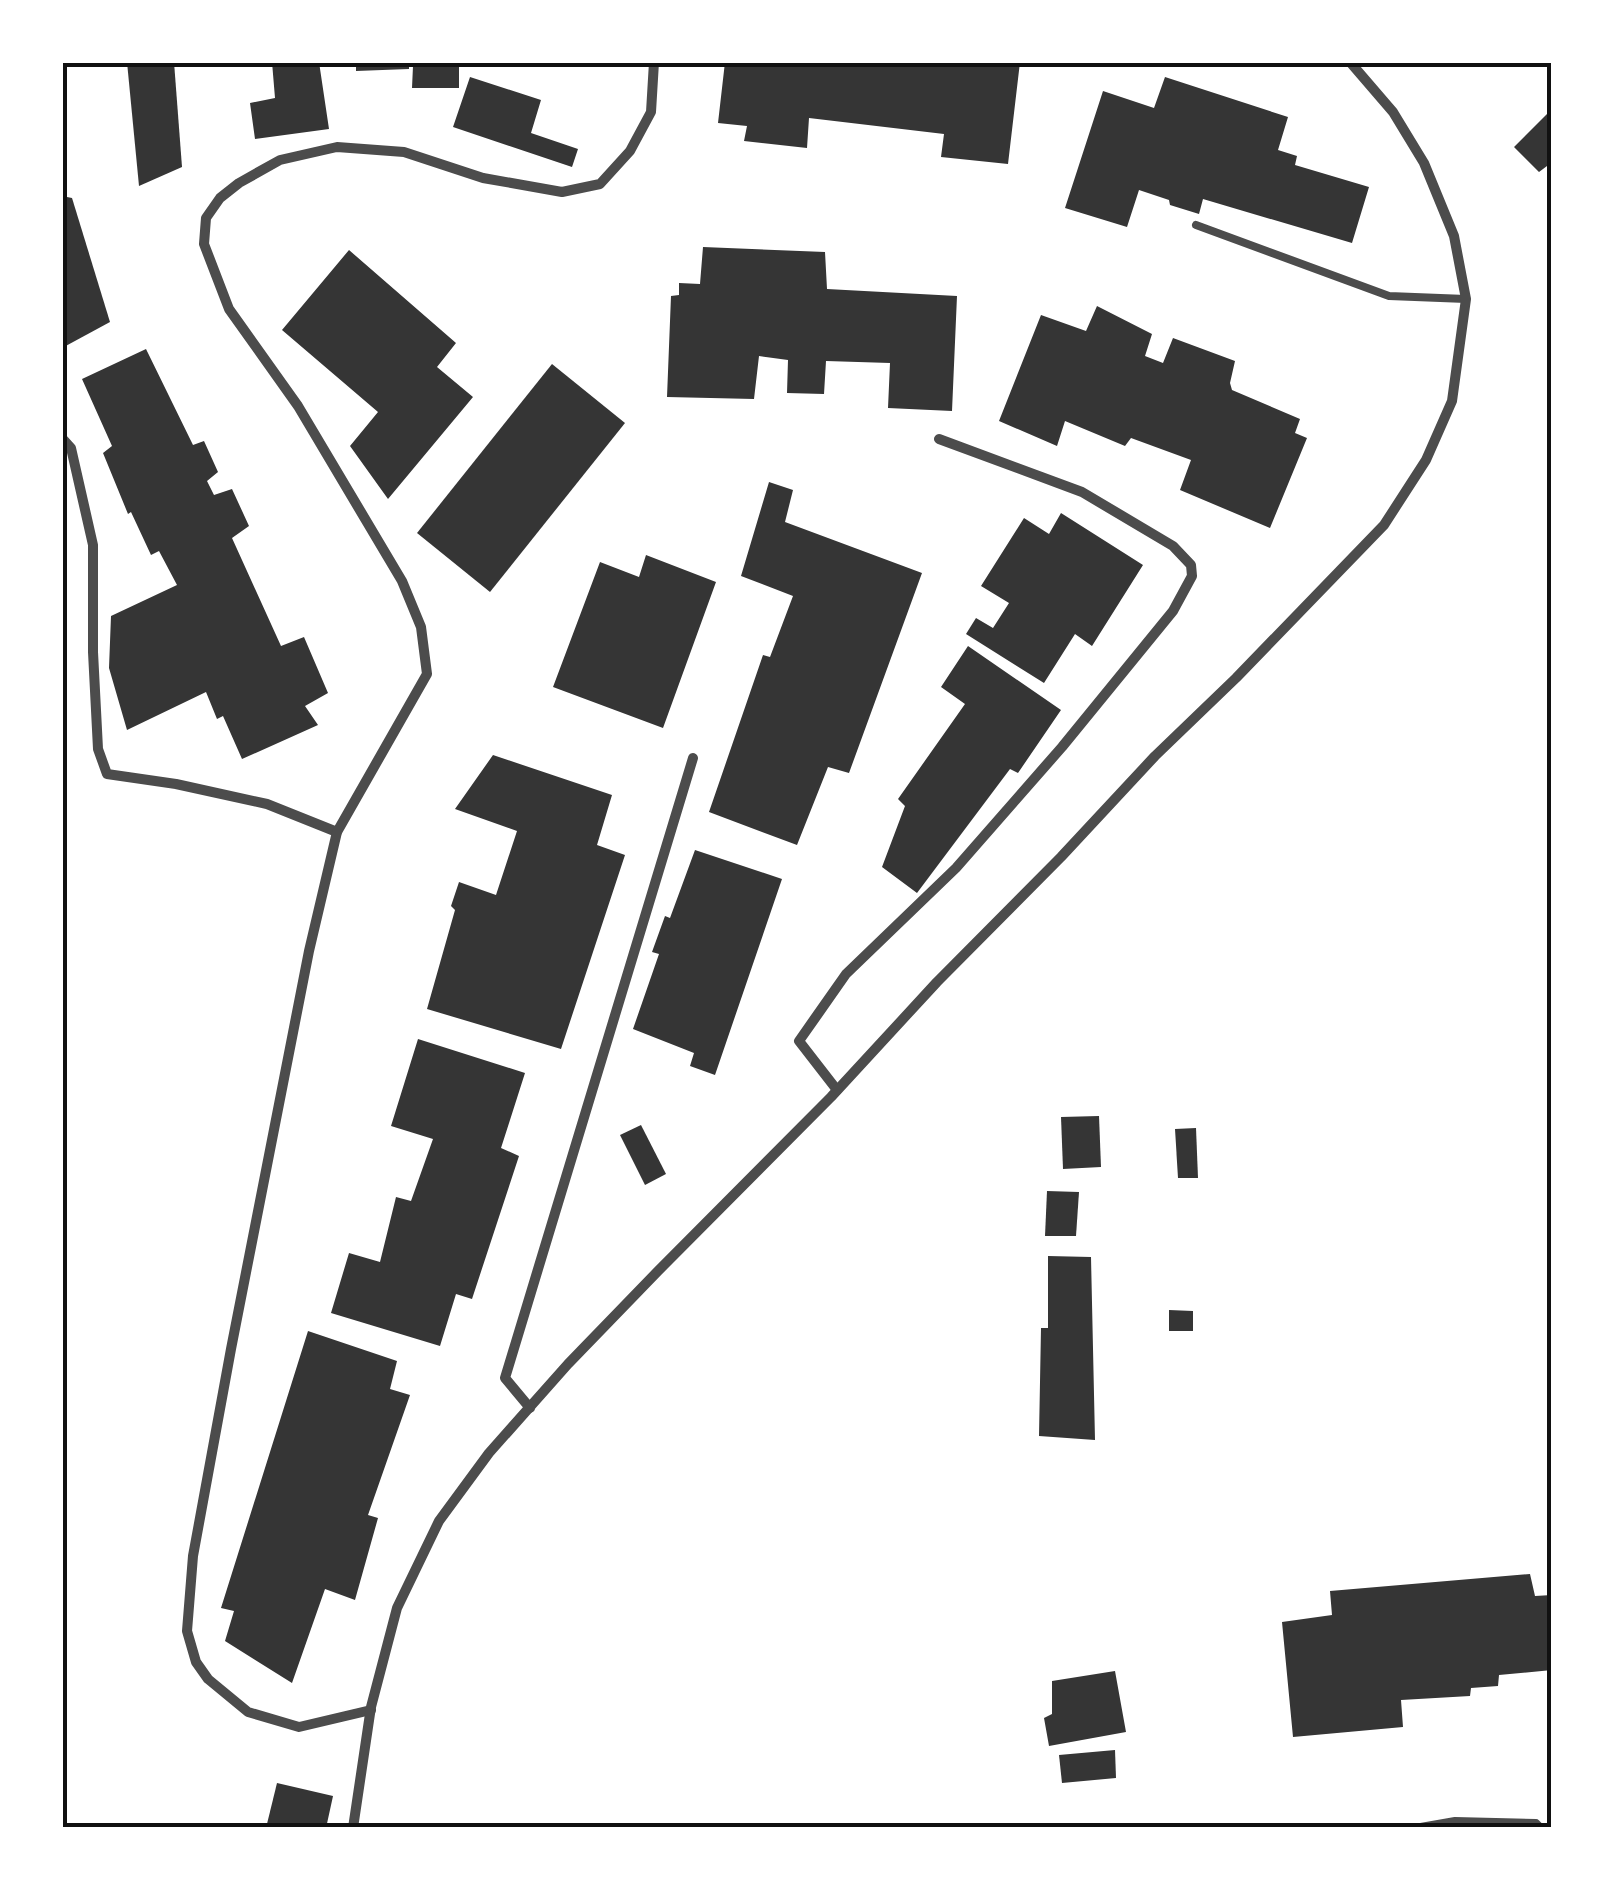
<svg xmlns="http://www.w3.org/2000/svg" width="1614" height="1890" font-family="'Fira Sans',sans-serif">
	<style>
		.building { fill: #353535 }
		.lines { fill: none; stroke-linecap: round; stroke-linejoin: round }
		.service { stroke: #4c4c4c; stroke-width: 8 }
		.minor { stroke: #4c4c4c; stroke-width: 10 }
		.neatline { fill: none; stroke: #111; stroke-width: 4 }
	</style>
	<rect width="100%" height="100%" fill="#fff"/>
	<!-- building -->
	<g class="building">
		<path d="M127 62H174L182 167 139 186Z"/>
		<path d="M272 62H319L329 129 255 139 250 103 275 98Z"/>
		<path d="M356 62H409V69L356 71Z"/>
		<path d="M421 62H459V88H412L413 66 421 65Z"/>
		<path d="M725 62H1020L1008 164 941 157 944 134 809 118 807 148 744 141 747 126 718 123Z"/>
		<path d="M470 77 541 100 531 133 578 149 572 167 453 127Z"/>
		<path d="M1165 77 1288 117 1278 150 1297 156 1295 165 1369 187 1352 243 1203 199 1199 214 1170 205 1169 200 1139 190 1127 227 1065 208 1103 91 1154 108Z"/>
		<path d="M1552 109V170L1547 166 1539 172 1514 147Z"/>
		<path d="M62 196 72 198 110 322 62 348Z"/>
		<path d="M703 247 825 252 827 289 957 296 952 411 888 408 890 363 826 361 824 394 787 393 788 360 759 356 754 399 667 397 671 296 679 295V283L700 284Z"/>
		<path d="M349 250 456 343 437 367 473 397 388 499 350 446 378 412 282 330Z"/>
		<path d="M1097 306 1152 334 1145 356 1163 363 1173 338 1235 361 1230 383 1232 390 1300 419 1295 433 1307 438 1270 528 1180 490 1191 460 1131 438 1125 446 1065 421 1057 446 999 421 1041 315 1086 331Z"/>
		<path d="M146 349 193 445 204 441 218 472 207 481 214 495 232 489 249 526 232 538 281 646 304 637 328 693 305 706 318 725 242 759 223 716 217 719 206 692 127 730 109 668 111 616 177 585 159 551 151 555 131 512 128 514 103 453 112 446 82 379Z"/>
		<path d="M552 364 625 423 490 592 417 533Z"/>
		<path d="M769 482 793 490 785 522 922 573 849 773 828 767 797 845 709 812 763 655 770 657 793 596 741 576Z"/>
		<path d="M1061 513 1143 565 1092 646 1075 634 1044 683 966 634 976 618 993 628 1009 603 981 586 1024 518 1049 534Z"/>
		<path d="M646 555 716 582 663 728 553 687 600 562 639 577Z"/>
		<path d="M968 646 1061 710 1018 773 1010 769 917 893 882 867 905 806 898 799 965 704 941 687Z"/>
		<path d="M493 755 612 795 597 845 625 855 561 1049 427 1009 455 910 451 906 459 882 496 895 517 831 455 809Z"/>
		<path d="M695 850 782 879 715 1075 690 1066 694 1053 633 1029 659 954 652 952 665 916 670 918Z"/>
		<path d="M418 1039 525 1073 501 1148 519 1156 472 1299 456 1294 440 1346 331 1313 349 1253 380 1262 396 1197 411 1201 433 1139 391 1126Z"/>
		<path d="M1099 1116 1101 1167 1063 1169 1061 1117Z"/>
		<path d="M641 1125 666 1174 645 1185 620 1135Z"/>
		<path d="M1196 1128 1198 1178H1178L1175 1129Z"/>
		<path d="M1047 1191 1079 1192 1076 1236H1045Z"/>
		<path d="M1048 1256 1091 1257 1095 1440 1039 1436 1041 1328H1048Z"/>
		<path d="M1169 1310 1193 1311V1331H1169Z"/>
		<path d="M308 1331 397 1361 390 1389 410 1395 368 1515 378 1518 355 1600 325 1589 292 1683 225 1641 234 1611 221 1608Z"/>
		<path d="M1530 1574 1535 1596 1552 1595V1670L1499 1675 1498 1686 1471 1688 1470 1696 1401 1700 1403 1727 1293 1737 1282 1622 1332 1615 1330 1591Z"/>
		<path d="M1115 1671 1126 1732 1049 1746 1044 1718 1052 1714V1681Z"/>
		<path d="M1115 1750 1116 1778 1062 1783 1059 1755Z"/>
		<path d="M277 1783 333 1796 326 1828H266Z"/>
	</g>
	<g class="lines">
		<!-- service -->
		<g class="service">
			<path d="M1196 225 1389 296 1466 299"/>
			<path d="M1415 1828 1455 1821 1536 1823 1541 1828"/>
		</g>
		<!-- minor -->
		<g class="minor">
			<path d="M62 438 71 448 93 545V652L98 749 107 774 176 784 267 804 337 832"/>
			<path d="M837 1090 799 1041 846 974 956 868 1062 747 1173 611 1192 576 1191 565 1173 546 1082 492 939 439"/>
			<path d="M530 1408 505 1378 693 758"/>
			<path d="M371 1710 299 1727 248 1712 208 1679 196 1662 187 1631 193 1556 231 1349 309 951 337 832 427 674 421 627 402 581 298 406 229 309 204 244 206 218 220 198 239 183 280 160 337 147 404 152 483 178 562 192 600 184 630 151 651 112 654 62"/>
			<path d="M353 1828 371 1707 397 1608 439 1521 489 1453 568 1364 658 1271 831 1097 937 982 1061 857 1155 756 1236 678 1384 525 1426 460 1452 401 1466 299 1454 236 1424 163 1393 112 1350 62"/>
		</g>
	</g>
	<!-- border -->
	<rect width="1614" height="1890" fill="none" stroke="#ffffff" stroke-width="130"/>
	<rect x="65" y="65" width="1484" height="1760" class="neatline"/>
</svg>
